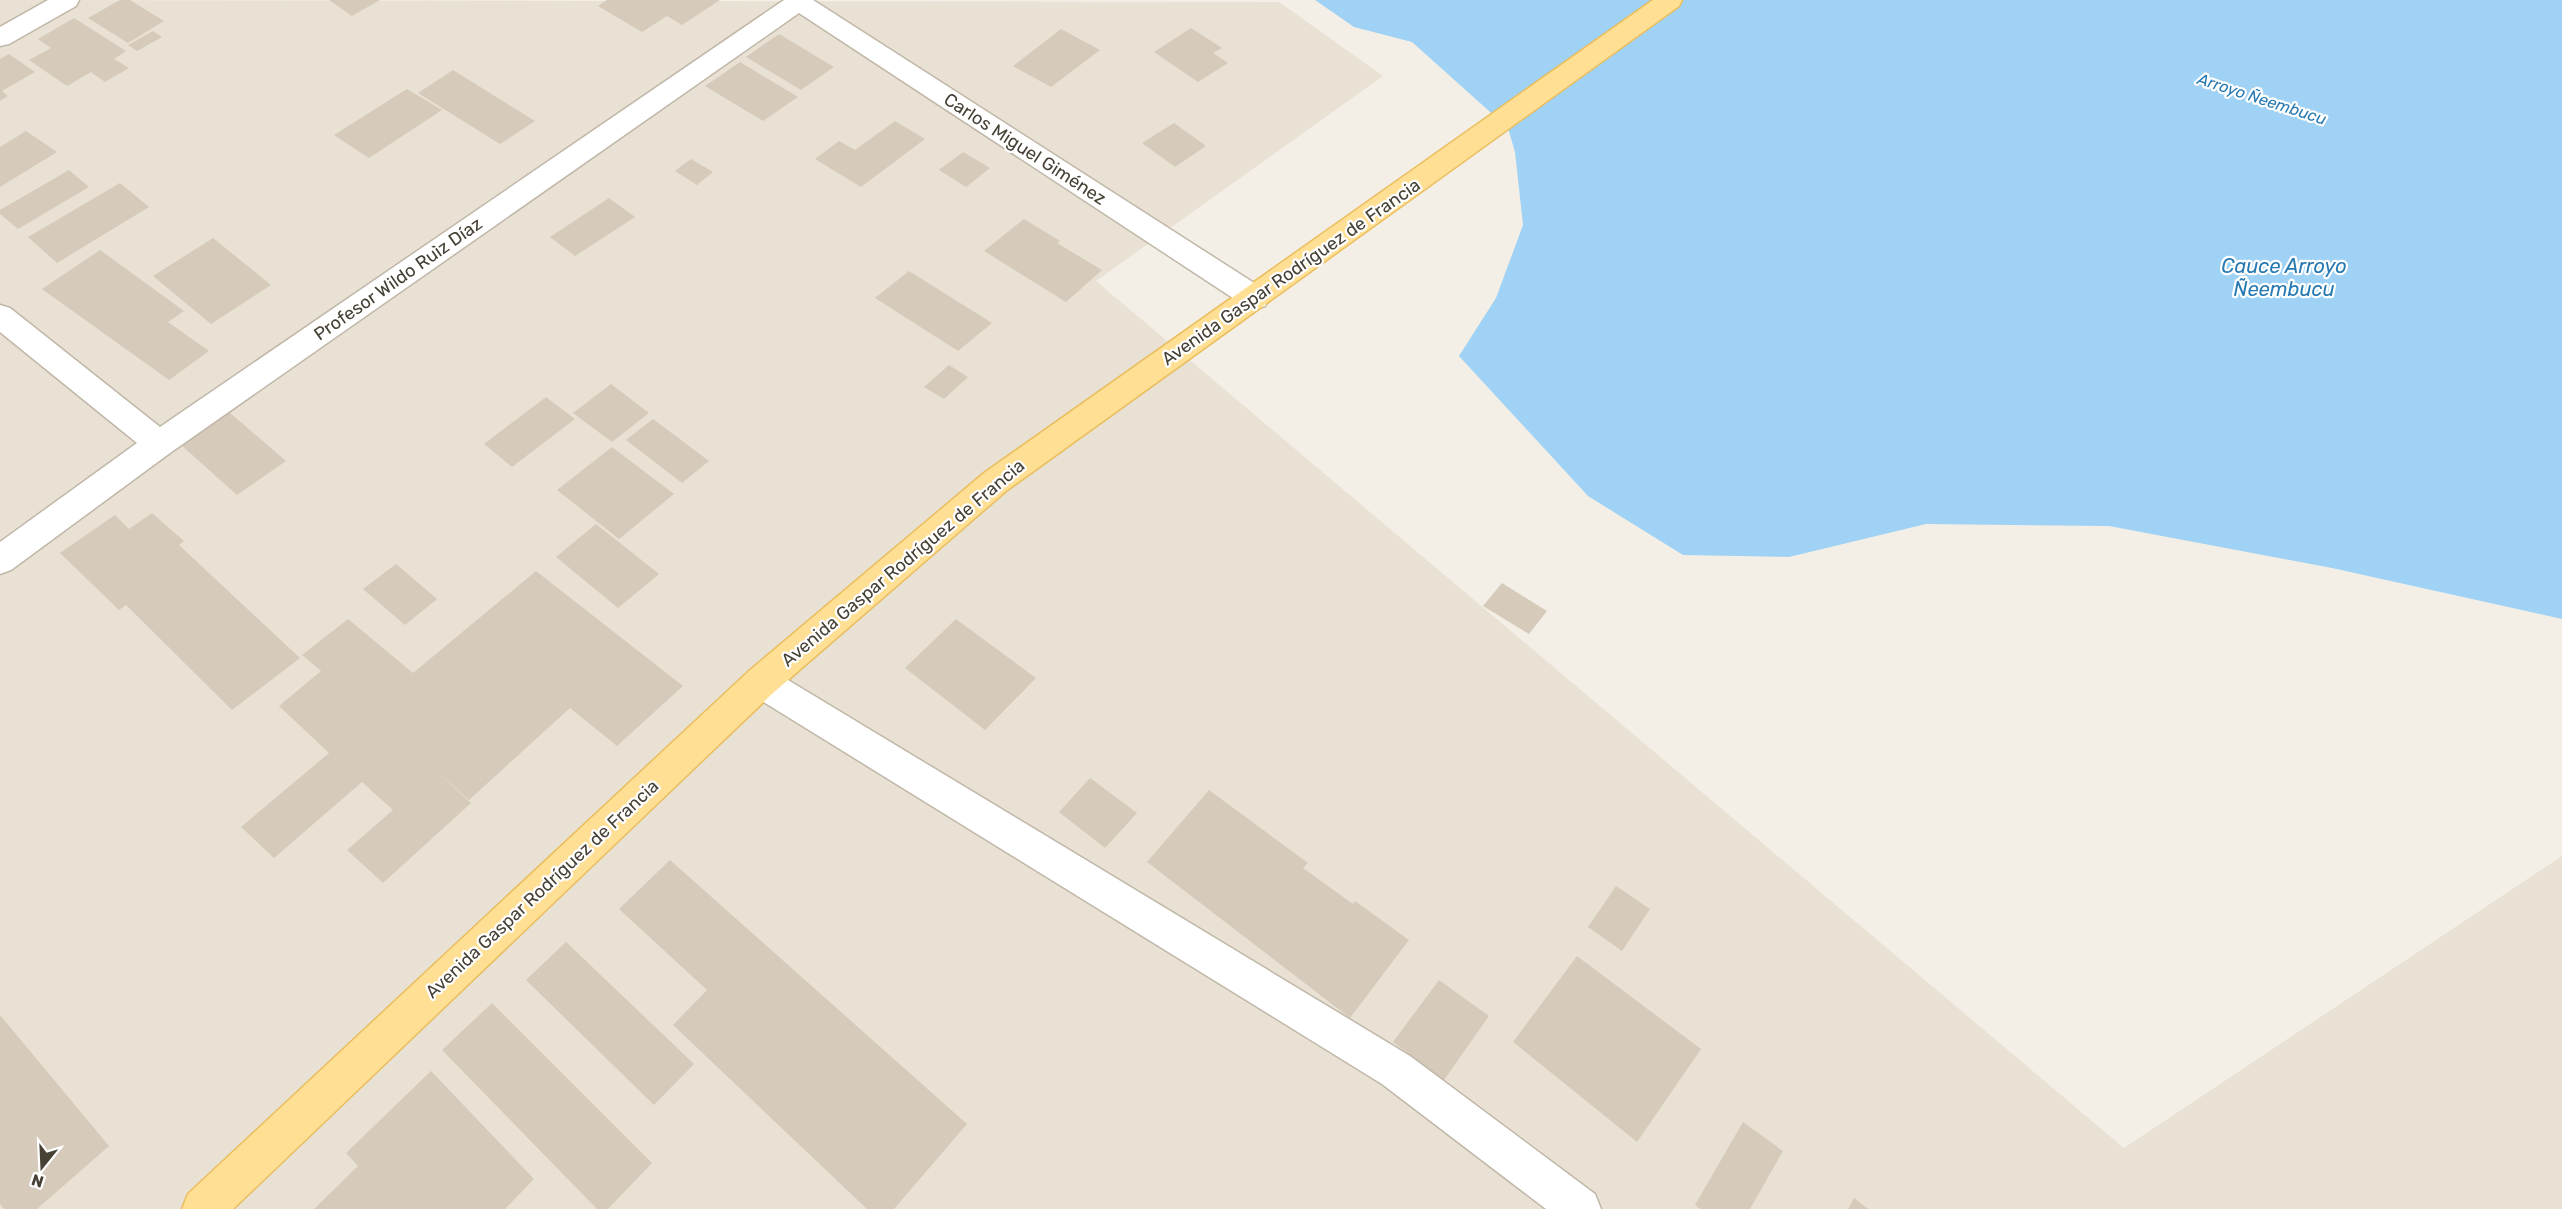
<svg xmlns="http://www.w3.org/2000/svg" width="2562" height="1209" font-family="Rubik,sans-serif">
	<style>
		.residential { fill: #e8e1d4 }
		.water { fill: #9fd2f4 }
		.building { fill: #d6cbbb }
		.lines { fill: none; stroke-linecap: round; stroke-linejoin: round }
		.minor-casing { stroke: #c0b7a8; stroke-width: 3 }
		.major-casing { stroke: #eabe5e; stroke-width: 3 }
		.minor { fill: #fff; fill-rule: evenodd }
		.major { fill: #ffdf94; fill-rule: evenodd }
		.labels { text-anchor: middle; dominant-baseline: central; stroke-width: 4.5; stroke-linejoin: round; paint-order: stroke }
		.far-water-label { font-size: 16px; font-style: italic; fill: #2779b1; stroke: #fff }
		.street-label { font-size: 18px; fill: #474035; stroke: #fff }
		.water-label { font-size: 20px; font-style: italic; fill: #2779b1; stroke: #fff }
	</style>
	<rect width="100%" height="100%" fill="#f4efe6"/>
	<!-- residential -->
	<path class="residential" d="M0 0 1279 2 1383 76 1096 281 2124 1148 2562 856V1209H0Z"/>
	<!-- water -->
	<path class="water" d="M1315 0H2562V619L2332 568 2109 526 1926 524 1789 557 1683 555 1588 496 1459 356 1496 298 1523 225 1515 152 1508 128 1412 42 1354 27Z"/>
	<!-- building -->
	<g class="building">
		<path d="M120 0H130L164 21 128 43 88 18Z"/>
		<path d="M329 0H380L352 16Z"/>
		<path d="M607 0H720L682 25 667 16 642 32 598 6Z"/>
		<path d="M74 18 126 51 114 59 129 68 105 82 91 72 67 86 29 60 51 48 38 39Z"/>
		<path d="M1191 28 1222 48 1213 53 1228 63 1198 82 1154 52Z"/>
		<path d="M1061 29 1100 50 1051 87 1013 66Z"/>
		<path d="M153 31 162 37 137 51 128 45Z"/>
		<path d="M779 34 834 67 801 90 746 57Z"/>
		<path d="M9 54 35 72 2 91 8 96 0 101V59Z"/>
		<path d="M740 62 798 97 763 121 705 86Z"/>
		<path d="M453 70 535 121 500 144 418 93Z"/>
		<path d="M407 89 442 110 369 158 334 135Z"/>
		<path d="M895 121 925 139 861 187 815 159 839 141 855 150Z"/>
		<path d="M1174 123 1206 146 1175 167 1142 143Z"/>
		<path d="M26 131 57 152 0 187V147Z"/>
		<path d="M963 152 990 168 966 187 939 170Z"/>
		<path d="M691 159 713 172 697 185 675 171Z"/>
		<path d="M69 170 89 187 18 229 0 214V210Z"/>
		<path d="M120 183 149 207 57 263 28 237Z"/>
		<path d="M609 198 635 217 575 256 550 237Z"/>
		<path d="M1024 219 1060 241 1057 243 1102 270 1066 302 984 251Z"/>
		<path d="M213 238 271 285 211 324 153 276Z"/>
		<path d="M100 250 184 311 168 322 209 351 169 380 42 289Z"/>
		<path d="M909 271 992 323 958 351 875 298Z"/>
		<path d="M949 365 968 377 944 399 924 387Z"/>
		<path d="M611 384 649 413 612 442 573 413Z"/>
		<path d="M546 397 575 419 512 467 484 444Z"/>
		<path d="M229 412 286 461 237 495 180 444Z"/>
		<path d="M653 419 709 461 682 483 626 440Z"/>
		<path d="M612 447 674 494 619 539 557 490Z"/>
		<path d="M152 513 184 541 179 545 300 658 232 710 126 605 119 610 60 553 115 515 129 529Z"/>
		<path d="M596 524 659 574 618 608 556 557Z"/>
		<path d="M396 564 437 599 405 625 363 589Z"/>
		<path d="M536 571 683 686 617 746 570 708 469 800 433 768 471 803 383 883 347 850 393 810 362 782 274 858 241 827 329 753 279 706 321 671 302 655 348 619 413 673Z"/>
		<path d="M1502 583 1547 611 1529 634 1483 606Z"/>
		<path d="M956 619 1036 678 985 730 905 668Z"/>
		<path d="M1090 778 1137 813 1105 848 1059 812Z"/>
		<path d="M1209 790 1308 863 1303 868 1353 904 1355 901 1409 940 1350 1018 1147 862Z"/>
		<path d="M670 860 967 1124 894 1209H867L673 1025 707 990 619 909Z"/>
		<path d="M1616 886 1650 909 1622 951 1588 927Z"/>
		<path d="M566 942 694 1064 654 1105 526 980Z"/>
		<path d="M1577 956 1701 1049 1637 1142 1513 1042Z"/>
		<path d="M1439 980 1489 1016 1444 1080 1393 1042Z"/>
		<path d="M492 1003 652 1163 608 1209H597L442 1050Z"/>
		<path d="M0 1015 109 1146 37 1209H4L0 1204Z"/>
		<path d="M431 1071 534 1179 505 1209H314L358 1166 346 1153Z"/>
		<path d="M1743 1122 1783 1151 1750 1209H1700L1695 1205Z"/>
		<path d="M1854 1198 1868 1209H1848Z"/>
	</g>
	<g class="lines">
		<!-- minor casing -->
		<g class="minor-casing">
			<g id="minor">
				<path d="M48 0H79L76 6 9 44 0 46V27Z"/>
				<path d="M813 0 1265 290 1269 298 1265 306 1255 309 1245 306 799 13 170 453 11 570 0 574V542L137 443 0 332V305L10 308 160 427 784 0Z"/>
				<path d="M761 667 773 671 1410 1056 1595 1194 1601 1209H1546L1382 1084 749 693 744 682 749 671Z"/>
			</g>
		</g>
		<!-- major casing -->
		<g class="major-casing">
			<path id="major" d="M1653 0H1682L1679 6 1006 491 773 693 233 1209H182L188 1194 749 671 984 473Z"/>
		</g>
		<!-- minor -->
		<use href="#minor" class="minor"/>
		<!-- major -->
		<use href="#major" class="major"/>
	</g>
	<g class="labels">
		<!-- far-water labels -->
		<g class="far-water-label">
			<text transform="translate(2262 99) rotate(18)">Arroyo Ñeembucu</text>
		</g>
		<!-- street labels -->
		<g class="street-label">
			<text transform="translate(1025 149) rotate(33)">Carlos Miguel Giménez</text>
			<text transform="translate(1291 272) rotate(-35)">Avenida Gaspar Rodríguez de Francia</text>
			<text transform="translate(398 279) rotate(-35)">Profesor Wildo Ruìz Díaz</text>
			<text transform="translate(903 563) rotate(-40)">Avenida Gaspar Rodríguez de Francia</text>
			<text transform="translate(542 889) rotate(-43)">Avenida Gaspar Rodríguez de Francia</text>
		</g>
		<!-- water labels -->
		<g class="water-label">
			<text x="2284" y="266">Cauce Arroyo<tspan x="2284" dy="23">Ñeembucu</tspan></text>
		</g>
	</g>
	<!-- north arrow -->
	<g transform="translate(42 1167) rotate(198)" stroke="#ffffff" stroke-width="4.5" paint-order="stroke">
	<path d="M0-4.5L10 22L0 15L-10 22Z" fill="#474035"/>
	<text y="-9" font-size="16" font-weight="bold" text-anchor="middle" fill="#474035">N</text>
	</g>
</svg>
